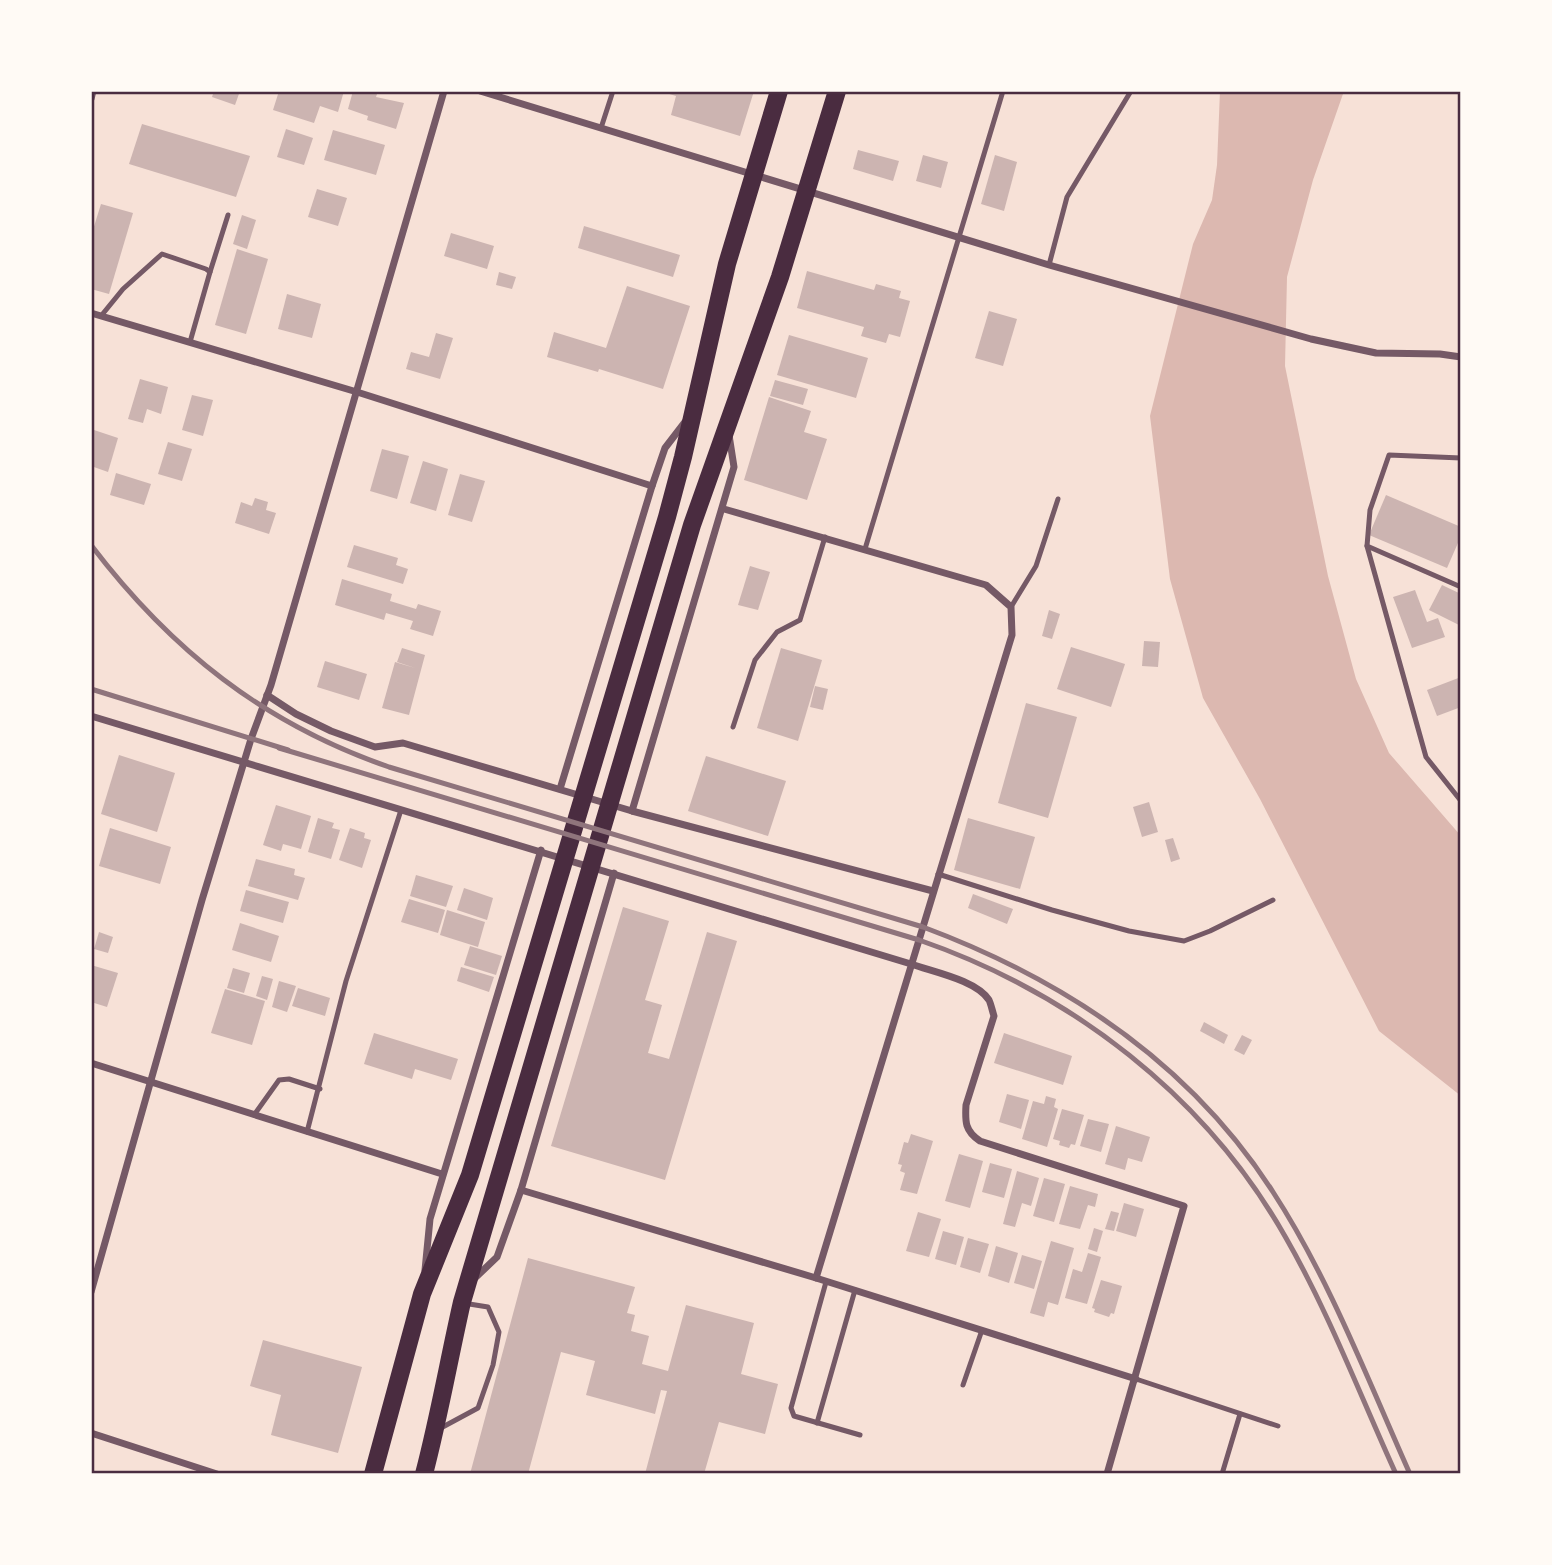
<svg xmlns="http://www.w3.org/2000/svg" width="1552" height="1565" font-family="'DM Sans',sans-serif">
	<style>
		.water { fill: #dcb8b0 }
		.building { fill: #ccb4b1 }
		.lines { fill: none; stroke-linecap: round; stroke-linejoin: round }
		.service { stroke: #755966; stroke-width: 5 }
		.minor { stroke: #755966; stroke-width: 7 }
		.primary { stroke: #4a2c40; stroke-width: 18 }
		.rail { stroke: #8f747c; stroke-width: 5 }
		.neatline { fill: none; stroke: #4a2c40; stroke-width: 2.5 }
	</style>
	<rect width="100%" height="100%" fill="#f7e1d7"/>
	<!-- water -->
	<path class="water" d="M1220 91H1344L1313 180 1287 277 1285 366 1328 576 1356 679 1389 753 1461 836V1096L1379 1031 1260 799 1203 698 1170 579 1150 416 1193 244 1212 200 1217 165Z"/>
	<!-- building -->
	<g class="building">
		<path d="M214 91H240L235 105 212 97Z"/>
		<path d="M279 91H344L338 112 320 106 314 123 273 110Z"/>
		<path d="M353 91H378L376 97 404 103 396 129 367 120 368 116 348 109Z"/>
		<path d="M667 91H754L740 136 671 115 676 96 666 93Z"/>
		<path d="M142 124 250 156 236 197 129 164Z"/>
		<path d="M286 129 313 138 304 165 277 157Z"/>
		<path d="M333 130 385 145 376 175 324 160Z"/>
		<path d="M858 150 899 161 893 181 853 169Z"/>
		<path d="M923 155 948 162 941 188 916 181Z"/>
		<path d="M995 155 1017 162 1004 211 981 204Z"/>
		<path d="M317 189 347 198 338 226 308 217Z"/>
		<path d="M101 204 133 213 109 294 91 289V236Z"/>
		<path d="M242 215 256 220 247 249 233 244Z"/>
		<path d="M584 226 680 255 673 277 578 248Z"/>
		<path d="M451 233 494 246 487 269 444 256Z"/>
		<path d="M237 249 268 259 246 334 215 325Z"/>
		<path d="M807 271 874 290 876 284 901 291 899 298 910 301 900 337 889 334 886 343 861 336 864 327 797 308Z"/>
		<path d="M499 272 516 277 512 289 496 285Z"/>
		<path d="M627 286 690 306 663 389 599 369 598 372 547 357 554 332 606 348Z"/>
		<path d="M287 294 321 304 312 338 278 329Z"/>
		<path d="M989 311 1017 319 1003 366 975 358Z"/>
		<path d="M436 333 453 338 440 379 406 369 411 352 429 357Z"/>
		<path d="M789 335 868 358 856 398 777 375Z"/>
		<path d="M140 379 168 387 161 414 147 409 143 423 128 419Z"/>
		<path d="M775 380 808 389 803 405 770 396Z"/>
		<path d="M192 395 213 400 203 436 182 430Z"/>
		<path d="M769 397 811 411 804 432 827 439 807 500 744 480Z"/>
		<path d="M91 429 118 438 108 472 91 466Z"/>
		<path d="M168 442 192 449 182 481 158 474Z"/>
		<path d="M382 449 409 456 397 499 370 491Z"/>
		<path d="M423 461 448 469 436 511 410 503Z"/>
		<path d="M116 473 151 484 144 505 110 495Z"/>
		<path d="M460 474 485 481 472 522 448 515Z"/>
		<path d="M1386 495 1461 527V536L1447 568 1369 535Z"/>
		<path d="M255 498 268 502 266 510 276 513 269 534 235 523 241 502 252 506Z"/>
		<path d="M354 545 398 558 396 565 408 569 403 584 347 567Z"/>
		<path d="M750 566 770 572 758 610 738 605Z"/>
		<path d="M342 579 392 594 390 601 416 609 418 604 441 611 433 636 410 629 413 621 386 613 384 620 335 605Z"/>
		<path d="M1442 585 1461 594V626L1429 610Z"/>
		<path d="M1415 590 1427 622 1438 618 1445 637 1412 648 1393 597Z"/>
		<path d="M1049 610 1060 614 1052 639 1042 636Z"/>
		<path d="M1144 641 1160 642 1158 667 1142 666Z"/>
		<path d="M1071 647 1125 664 1111 707 1057 689Z"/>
		<path d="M402 648 425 655 409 715 382 708 395 662 415 668 397 662Z"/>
		<path d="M781 648 822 660 798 741 757 728Z"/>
		<path d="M325 661 367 674 359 700 317 687Z"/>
		<path d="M1461 677V707L1437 716 1427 690Z"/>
		<path d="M815 686 828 689 823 710 810 707Z"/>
		<path d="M1026 703 1077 717 1048 818 998 803Z"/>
		<path d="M119 755 175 773 157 832 101 814Z"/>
		<path d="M706 756 786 781 768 836 688 811Z"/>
		<path d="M1149 802 1158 832 1142 837 1133 807Z"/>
		<path d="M276 805 311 816 301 849 283 844 281 851 263 845Z"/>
		<path d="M318 818 334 823 332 828 340 830 331 859 308 852Z"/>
		<path d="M968 818 1035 837 1020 889 954 870Z"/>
		<path d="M110 828 171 847 160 884 99 866Z"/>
		<path d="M350 828 365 833 364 838 371 840 362 868 339 860Z"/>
		<path d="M1173 838 1180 859 1171 862 1165 840Z"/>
		<path d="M256 859 295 869 294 875 305 878 298 900 248 886Z"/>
		<path d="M416 875 453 886 446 907 410 896Z"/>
		<path d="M464 888 493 898 487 920 457 910Z"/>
		<path d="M246 890 289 902 283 923 240 911Z"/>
		<path d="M973 894 1013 909 1007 924 968 908Z"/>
		<path d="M409 899 445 910 438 933 401 922Z"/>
		<path d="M623 907 669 921 645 1000 662 1005 648 1053 669 1059 707 932 737 941 665 1180 551 1146Z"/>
		<path d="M447 910 485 922 478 947 440 935Z"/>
		<path d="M240 923 279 936 271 962 232 950Z"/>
		<path d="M99 932 113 937 108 953 94 949Z"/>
		<path d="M470 946 502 956 496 975 464 965Z"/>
		<path d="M91 965 118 973 107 1007 91 1002Z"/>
		<path d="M461 967 494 977 489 992 457 981Z"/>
		<path d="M233 968 250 973 244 993 227 988Z"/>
		<path d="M262 976 273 979 267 1000 256 996Z"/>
		<path d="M279 981 296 986 287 1012 272 1007Z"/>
		<path d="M298 988 330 998 325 1016 292 1006Z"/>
		<path d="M225 989 265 1001 252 1045 211 1033Z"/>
		<path d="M1204 1022 1228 1035 1224 1044 1200 1031Z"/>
		<path d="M374 1033 458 1059 451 1080 415 1069 412 1079 364 1064Z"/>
		<path d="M1004 1033 1072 1056 1063 1085 994 1063Z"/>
		<path d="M1242 1035 1252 1040 1244 1055 1234 1050Z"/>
		<path d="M1007 1094 1029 1100 1021 1129 999 1122Z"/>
		<path d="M1046 1096 1056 1099 1054 1107 1058 1109 1047 1147 1022 1139 1033 1101 1044 1104Z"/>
		<path d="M1062 1109 1084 1115 1075 1145 1071 1144 1069 1148 1059 1145 1060 1141 1053 1139Z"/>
		<path d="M1088 1119 1109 1124 1101 1152 1080 1146Z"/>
		<path d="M1116 1126 1150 1137 1142 1162 1128 1158 1125 1170 1105 1164Z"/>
		<path d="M911 1134 933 1141 917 1194 900 1190 905 1173 900 1171 902 1165 898 1164 904 1142 908 1143Z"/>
		<path d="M959 1154 983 1161 970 1208 945 1201Z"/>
		<path d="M990 1163 1012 1169 1004 1198 982 1192Z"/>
		<path d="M1017 1171 1039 1178 1031 1206 1022 1203 1015 1227 1003 1224Z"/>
		<path d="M1044 1178 1065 1184 1054 1222 1033 1216Z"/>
		<path d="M1070 1186 1098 1194 1095 1207 1088 1205 1080 1229 1059 1224Z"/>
		<path d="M1124 1203 1144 1209 1136 1237 1116 1231Z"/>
		<path d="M1111 1211 1119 1213 1114 1231 1105 1229Z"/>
		<path d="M918 1212 941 1219 929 1257 906 1251Z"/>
		<path d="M1094 1228 1103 1231 1097 1252 1088 1249Z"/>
		<path d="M943 1231 964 1237 956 1265 935 1259Z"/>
		<path d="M968 1238 989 1244 980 1273 960 1267Z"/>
		<path d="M1051 1241 1074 1248 1058 1305 1048 1302 1044 1317 1030 1313Z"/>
		<path d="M996 1246 1018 1253 1009 1283 988 1276Z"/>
		<path d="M1088 1253 1101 1257 1087 1304 1065 1298 1073 1269 1082 1272Z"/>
		<path d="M1022 1255 1042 1261 1034 1289 1014 1283Z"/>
		<path d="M528 1258 635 1287 627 1313 635 1315 631 1331 649 1336 642 1364 668 1371 686 1305 754 1323 741 1374 778 1384 765 1434 719 1422 704 1474H645L667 1391 661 1390 655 1414 586 1395 595 1361 561 1352 528 1474H470Z"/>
		<path d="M1101 1280 1122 1286 1114 1314 1111 1313 1109 1317 1094 1312 1095 1309 1092 1308Z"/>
		<path d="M263 1340 362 1367 338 1453 271 1435 281 1395 250 1386Z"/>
	</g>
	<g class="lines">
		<!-- service -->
		<g class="service">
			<path d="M601 128 613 91"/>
			<path d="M1049 265 1067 197 1131 91"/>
			<path d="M210 272 228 215"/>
			<path d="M101 316 123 289 162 254 206 269 210 272 190 342"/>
			<path d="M1461 458 1389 455 1370 510 1367 546 1461 587"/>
			<path d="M1367 546 1426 757 1461 801"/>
			<path d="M865 549 1003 91"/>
			<path d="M1011 607 1036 566 1058 499"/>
			<path d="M733 727 755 660 777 632 800 620 825 537"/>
			<path d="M938 874 1052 910 1129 931 1184 941 1210 931 1273 900"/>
			<path d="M254 1115 279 1080 289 1079 320 1089"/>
			<path d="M307 1132 346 981 401 810"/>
			<path d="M826 1282 791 1408 794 1416 860 1435"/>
			<path d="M1136 1379 1278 1426"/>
			<path d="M963 1385 982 1330"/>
			<path d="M817 1423 855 1290"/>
			<path d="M439 1429 478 1408 493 1365 499 1332 488 1307 463 1303"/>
			<path d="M1222 1474 1240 1414"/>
		</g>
		<!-- minor -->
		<g class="minor">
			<path d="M480 91 1049 265 1311 339 1376 353 1440 354 1461 357"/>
			<path d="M91 99 93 91"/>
			<path d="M91 313 357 392 652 486"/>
			<path d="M724 509 986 585 1011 607 1012 635 816 1278"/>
			<path d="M267 695 296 714 331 731 375 747 403 743 632 811 933 891"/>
			<path d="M91 716 911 964C933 972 976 980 989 1000 991 1004 992 1010 994 1016L966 1105C965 1122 965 1131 980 1141L1184 1206 1107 1474"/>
			<path d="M560 789 652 486 665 448 685 422"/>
			<path d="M632 811 734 467 729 435"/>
			<path d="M91 1063 442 1174"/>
			<path d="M521 1190 816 1278 1136 1379"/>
			<path d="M425 1270 430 1219 541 850"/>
			<path d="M475 1278 497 1257 521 1190 614 873"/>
			<path d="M91 1292 202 900 251 739 271 685 444 91"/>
			<path d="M91 1433 217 1474"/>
		</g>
		<!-- primary -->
		<g class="primary">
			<path d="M373 1474 422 1294 470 1175 667 517 683 457 727 264 779 91"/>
			<path d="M424 1474C439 1417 449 1359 462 1302L692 525 780 277 837 91"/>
		</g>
		<!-- rail -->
		<g class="rail">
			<path d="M91 545C171 650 264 724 389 767L923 927C1065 980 1190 1063 1273 1192 1329 1278 1368 1380 1410 1474"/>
			<path d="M91 689 288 750"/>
			<path d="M279 748 919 940C1072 993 1206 1096 1286 1238 1329 1313 1360 1395 1396 1474"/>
		</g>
	</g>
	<!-- border -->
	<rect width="1552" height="1565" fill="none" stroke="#fffaf5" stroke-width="186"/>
	<rect x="93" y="93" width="1366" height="1379" class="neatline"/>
</svg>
